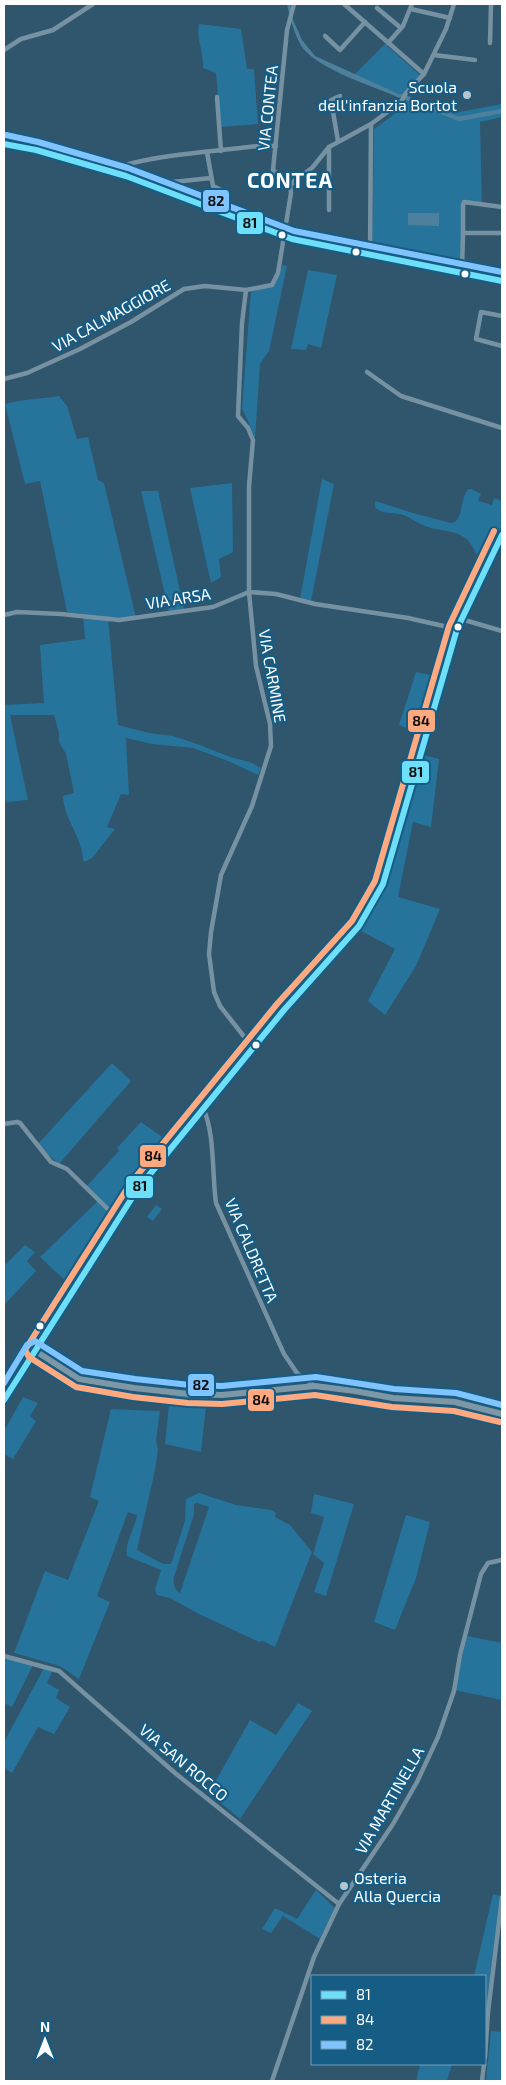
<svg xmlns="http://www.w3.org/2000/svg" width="506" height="2085" font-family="'Exo 2',sans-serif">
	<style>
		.green { fill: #26739c; fill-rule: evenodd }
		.water { fill: #4d809c }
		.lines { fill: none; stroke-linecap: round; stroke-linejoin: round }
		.canal { stroke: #4d809c; stroke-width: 4.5 }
		.street { stroke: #7692a2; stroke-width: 4.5 }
		.secondary { stroke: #7c97a7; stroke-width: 6 }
		.bus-1-casing { stroke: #165d85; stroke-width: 10 }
		.bus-2-casing { stroke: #165d85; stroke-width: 10 }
		.bus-3-casing { stroke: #165d85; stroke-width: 10 }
		.bus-1 { stroke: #6ddff8; stroke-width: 6 }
		.bus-2 { stroke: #ffa980; stroke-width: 6 }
		.bus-3 { stroke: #80c4ff; stroke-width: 6 }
		.poi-dot { fill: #b6c4cc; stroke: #165d85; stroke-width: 2 }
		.bus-dot { fill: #fff; stroke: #165d85; stroke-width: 2 }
		.labels { text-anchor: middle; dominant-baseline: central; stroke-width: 4.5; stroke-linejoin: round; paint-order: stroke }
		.poi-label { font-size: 16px; fill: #fff; stroke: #165d85; text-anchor: end }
		.street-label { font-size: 16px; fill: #fff; stroke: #165d85 }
		.district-label { font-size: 21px; font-weight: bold; letter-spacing: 1px; fill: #fff; stroke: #165d85 }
		.line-badge { stroke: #165d85; stroke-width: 2 }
		.pale-badge-label { font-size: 14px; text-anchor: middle; font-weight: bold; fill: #111 }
	</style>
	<rect width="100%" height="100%" fill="#2f566c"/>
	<!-- green -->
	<g class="green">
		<path d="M199 24 241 29 247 69H254L258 124 221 127 216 73 203 68C204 53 196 39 199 24Z"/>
		<path d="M385 44 421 76 401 95 354 75Z"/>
		<path d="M408 97 454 113 502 104V117L480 122 482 206 461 202V264L372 249 374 129 400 110Z"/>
		<path d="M282 265 287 266 269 351 260 364 255 438 242 408 251 291 270 286 280 273Z"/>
		<path d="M308 270 337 275 321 348 308 344 306 350 291 349Z"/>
		<path d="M59 396 67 406 77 439 88 437 98 480 104 483 136 618H108L118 725 149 733 173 736 200 745 233 758 250 762 261 768 258 775 228 761 193 748 152 744 126 738 129 795 121 794 107 827 115 829 92 858 85 862 83 860C82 837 64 819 63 796L74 793 66 754 59 742V733L54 715H10L28 800 6 802 4 794V705L44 703 40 645 85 639 83 614 67 612 40 481 25 484 5 404C23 399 41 399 59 396Z"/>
		<path d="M322 479 334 484 311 601 300 599Z"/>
		<path d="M232 483 233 552 219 559 221 577 211 583 190 488Z"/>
		<path d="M468 489H471L481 494 478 501 492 505 494 498 502 501V525L487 555 476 554C466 527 447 534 425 526 417 523 409 516 400 514 391 512 382 515 375 507V501L413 513 451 523 455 522C464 512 460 500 468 489Z"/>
		<path d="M141 491H158L184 609 169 612Z"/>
		<path d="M416 672 438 677 421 734 399 725Z"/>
		<path d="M424 755 439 759 431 827 413 822 398 897 440 909 416 966 385 1015 368 1001 395 949 359 930 377 903 386 886Z"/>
		<path d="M112 1063 131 1081 59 1164 37 1145Z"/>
		<path d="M141 1122 169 1142 120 1208 71 1286 40 1257 99 1200 85 1188 119 1151 117 1148Z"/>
		<path d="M156 1205 162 1209 153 1221 147 1217Z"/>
		<path d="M25 1245 35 1252 27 1261 36 1271 4 1305V1266Z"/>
		<path d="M170 1395 207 1398 201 1452 165 1444Z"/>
		<path d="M23 1397 38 1403 30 1416 36 1421 13 1459 4 1454V1431Z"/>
		<path d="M111 1409 160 1411 156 1441 158 1450 155 1470 137 1550 163 1564H171L185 1521 186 1499 199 1493 236 1505 271 1510 276 1513 275 1517 290 1525 312 1552 275 1647 263 1641 259 1642 199 1614 170 1598 157 1595 155 1590 161 1570 127 1556C124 1545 135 1528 137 1515L128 1512 97 1596 110 1602 79 1679 60 1666 14 1653 45 1571 68 1580 99 1501 90 1497ZM197 1503 209 1507 180 1593C174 1590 173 1583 174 1577L194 1514V1504Z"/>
		<path d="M314 1494 354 1504 326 1596 314 1592 324 1563 313 1554 324 1517 311 1513Z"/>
		<path d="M406 1515 430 1522 416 1578 395 1630 374 1622Z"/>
		<path d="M467 1636 502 1643V1700L454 1690Z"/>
		<path d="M6 1658 33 1665 12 1707 4 1703V1664Z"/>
		<path d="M44 1668 53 1670 47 1683 59 1690 56 1698 70 1707 54 1734 38 1727 12 1773 4 1768V1742Z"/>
		<path d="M298 1703 312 1711 240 1819 209 1793 250 1720 276 1735Z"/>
		<path d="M316 1890 335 1908 320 1939 283 1916 271 1933 262 1929 275 1908 297 1919Z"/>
		<path d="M493 1894 500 1896 486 2011 485 1976H474Z"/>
		<path d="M491 2031 502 2032V2081H486Z"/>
		<path d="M420 2064H452L447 2081H416Z"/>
	</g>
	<!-- water -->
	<g class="water">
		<path d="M287 4H290L293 20 302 40 315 56 401 95 400 98C373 86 319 70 302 47 294 34 290 18 287 4Z"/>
		<path d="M408 213H439V226L408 225Z"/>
	</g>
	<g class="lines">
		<!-- canal -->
		<path class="canal" d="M402 96 459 119 502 111"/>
		<!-- street -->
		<g class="street">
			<path d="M344 4 424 74"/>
			<path d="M377 8 401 28"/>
			<path d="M411 9 450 18"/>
			<path d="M325 36 340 50 365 22"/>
			<path d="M388 43 403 26 412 4"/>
			<path d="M490 43 491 4"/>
			<path d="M4 50 21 39 53 30 93 4"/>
			<path d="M434 55 475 60"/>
			<path d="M217 97 221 151"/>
			<path d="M338 141 331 100 340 96"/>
			<path d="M207 152 213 186 221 190"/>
			<path d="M113 172C123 157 236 149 259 146H276"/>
			<path d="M173 182 211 178"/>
			<path d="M290 186 295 180 312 168 329 147 371 124 401 102 406 93 424 74 446 29 454 4"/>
			<path d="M329 210V147"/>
			<path d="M463 233V205L464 202 502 207"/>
			<path d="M370 254 371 124"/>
			<path d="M462 272 463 233H502"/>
			<path d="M246 290 242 323 238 416 248 428 253 440 249 486V592L256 666 270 724 271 746 252 806 221 875 211 932 209 954 214 992 220 1006 253 1048"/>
			<path d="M502 316 481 312 476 339 502 346"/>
			<path d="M367 372 401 396 502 428"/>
			<path d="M4 379 27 373 80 349 131 322 184 289 205 286 246 290 272 285 278 273 291 193 290 186 273 170 287 30 294 4"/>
			<path d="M4 615 17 612 61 614 119 620 213 607 249 592 276 594 315 604 408 618 457 629"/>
			<path d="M461 619 502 631"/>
			<path d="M203 1108C215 1132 212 1176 216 1203L284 1354 297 1373 315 1386"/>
			<path d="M4 1124 17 1122 20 1123 51 1162 67 1169 118 1219"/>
			<path d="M4 1656 59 1671 175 1773 339 1904"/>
			<path d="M485 2057 488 2012 502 1897"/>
			<path d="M272 2081 314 1957 339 1904 393 1824 417 1782 438 1737 454 1691 460 1655 481 1574 488 1563 502 1560"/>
			<path d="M482 2081 484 2064"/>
		</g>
		<!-- secondary -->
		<g class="secondary">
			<path d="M4 144 36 150 126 176 292 239 502 281"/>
			<path d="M34 1350 79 1379 134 1388 189 1394 222 1395 315 1386 355 1391 393 1398 455 1402 502 1414"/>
			<path d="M4 1400 118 1219 137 1190 284 1010 359 926 383 884 457 629 502 535"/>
		</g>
		<!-- bus-1 casing -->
		<g class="bus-1-casing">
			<g id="bus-1">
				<path d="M4 144 36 150 126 176 292 239 502 281"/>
				<path d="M4 1400 137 1190 284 1010 359 926 383 884 457 629 502 535"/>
			</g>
		</g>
		<!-- bus-2 casing -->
		<g class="bus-2-casing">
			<path id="bus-2" d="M494 531 449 626 375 881 352 921 277 1004 130 1184 25 1350 29 1357 76 1387 133 1397 188 1403 222 1404 315 1395 392 1407 454 1411 500 1422"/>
		</g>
		<!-- bus-3 casing -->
		<g class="bus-3-casing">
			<g id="bus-3">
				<path d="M6 135 38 142 128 168 294 231 502 272"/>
				<path d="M4 1383 27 1345 35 1341 82 1371 135 1379 190 1385 222 1386 316 1377 394 1389 456 1393 502 1405"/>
			</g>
		</g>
		<!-- bus-1 -->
		<use href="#bus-1" class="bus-1"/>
		<!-- bus-2 -->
		<use href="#bus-2" class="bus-2"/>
		<!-- bus-3 -->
		<use href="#bus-3" class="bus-3"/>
	</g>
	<!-- markers -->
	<g class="poi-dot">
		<circle cx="467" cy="95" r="5"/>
		<circle cx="344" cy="1886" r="5"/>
	</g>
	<g class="bus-dot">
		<circle cx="282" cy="235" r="4.5"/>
		<circle cx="356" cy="252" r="4.5"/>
		<circle cx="465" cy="274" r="4.5"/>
		<circle cx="458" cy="627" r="4.5"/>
		<circle cx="256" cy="1045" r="4.5"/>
		<circle cx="40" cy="1326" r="4.5"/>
	</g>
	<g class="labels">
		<!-- poi labels -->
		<g class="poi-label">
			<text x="457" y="86">Scuola<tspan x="457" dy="18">dell'infanzia Bortot</tspan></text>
			<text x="354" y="1877" text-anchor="start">Osteria<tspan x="354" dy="18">Alla Quercia</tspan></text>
		</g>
		<!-- street labels -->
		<g class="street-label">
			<text transform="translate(267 108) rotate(-84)">VIA CONTEA</text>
			<text transform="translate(111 315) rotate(-29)">VIA CALMAGGIORE</text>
			<text transform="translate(178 598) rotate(-9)">VIA ARSA</text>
			<text transform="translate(273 676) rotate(80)">VIA CARMINE</text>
			<text transform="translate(252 1250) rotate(67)">VIA CALDRETTA</text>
			<text transform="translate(184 1762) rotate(40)">VIA SAN ROCCO</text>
			<text transform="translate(389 1800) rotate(-60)">VIA MARTINELLA</text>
		</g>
		<!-- district labels -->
		<g class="district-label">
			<text x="290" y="179">CONTEA</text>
		</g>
	</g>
	<g class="line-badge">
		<rect x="202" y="189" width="28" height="24" rx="5" fill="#80c4ff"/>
		<rect x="236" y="211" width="28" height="24" rx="5" fill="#6ddff8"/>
		<rect x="407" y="709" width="29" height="24" rx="5" fill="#ffa980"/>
		<rect x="401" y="760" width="29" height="24" rx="5" fill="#6ddff8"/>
		<rect x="139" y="1144" width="28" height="24" rx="5" fill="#ffa980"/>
		<rect x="125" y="1175" width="29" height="24" rx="5" fill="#6ddff8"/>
		<rect x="187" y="1373" width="28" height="24" rx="5" fill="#80c4ff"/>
		<rect x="247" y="1388" width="28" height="24" rx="5" fill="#ffa980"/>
	</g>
	<g class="pale-badge-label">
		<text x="216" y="206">82</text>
		<text x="250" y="228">81</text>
		<text x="421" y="726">84</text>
		<text x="416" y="777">81</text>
		<text x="153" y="1161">84</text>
		<text x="140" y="1191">81</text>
		<text x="201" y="1390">82</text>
		<text x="261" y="1405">84</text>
	</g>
	<!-- border -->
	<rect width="506" height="2085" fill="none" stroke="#ffffff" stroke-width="10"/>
	<!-- legend -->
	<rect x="311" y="1975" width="175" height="90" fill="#165d85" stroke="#739eb6"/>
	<rect x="321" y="1991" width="25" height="8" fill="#6ddff8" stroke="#739eb6"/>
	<text x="356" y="2000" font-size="15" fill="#ffffff">81</text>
	<rect x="321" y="2016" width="25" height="8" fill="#ffa980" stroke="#739eb6"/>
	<text x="356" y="2025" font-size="15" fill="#ffffff">84</text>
	<rect x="321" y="2041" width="25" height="8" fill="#80c4ff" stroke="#739eb6"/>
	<text x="356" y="2050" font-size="15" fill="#ffffff">82</text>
	<!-- north arrow -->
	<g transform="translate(45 2040)" stroke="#165d85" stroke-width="4" paint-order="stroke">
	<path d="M0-4L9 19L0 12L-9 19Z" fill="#ffffff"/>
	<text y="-8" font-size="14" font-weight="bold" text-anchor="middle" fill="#ffffff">N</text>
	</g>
</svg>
